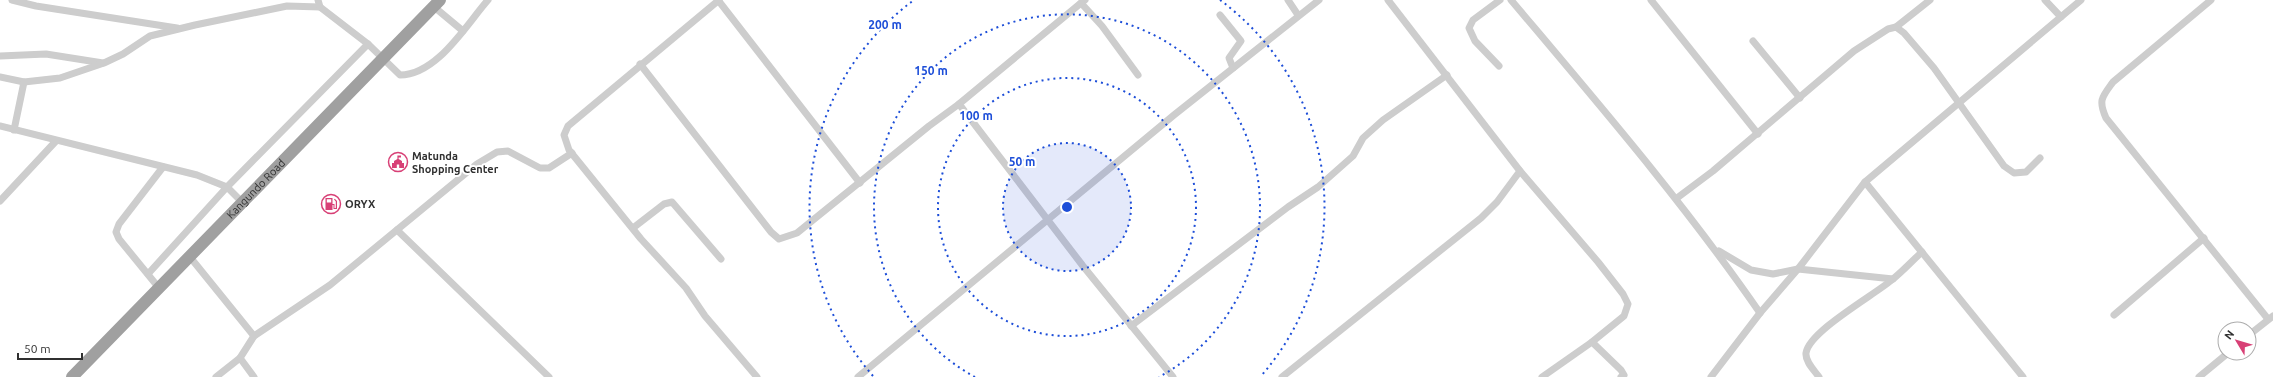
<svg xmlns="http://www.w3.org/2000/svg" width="2273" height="377" font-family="Ubuntu,sans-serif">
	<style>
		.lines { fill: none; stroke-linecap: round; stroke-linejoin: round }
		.minor { stroke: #cdcdcd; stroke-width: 7 }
		.trunk { stroke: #a0a0a0; stroke-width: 12 }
		.ring { fill: none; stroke: #1d4ed8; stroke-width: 2; stroke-dasharray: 2 4 }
		.labels { text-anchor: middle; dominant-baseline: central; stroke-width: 4; stroke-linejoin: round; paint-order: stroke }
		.poi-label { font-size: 11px; font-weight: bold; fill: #303030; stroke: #fff; text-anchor: start }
		.street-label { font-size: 11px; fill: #303030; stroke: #fff }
		.centre { fill: #1d4ed8; stroke: #fff; stroke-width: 2 }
		.ring-label { font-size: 12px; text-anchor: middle; font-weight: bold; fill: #1d4ed8; stroke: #fff; stroke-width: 4; stroke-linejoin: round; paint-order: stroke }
	</style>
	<rect width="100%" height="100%" fill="#fff"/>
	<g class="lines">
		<!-- minor -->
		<g class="minor">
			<path d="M12 0 36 6 177 28"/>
			<path d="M718 0 860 183"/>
			<path d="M719 0 568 126 564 135 569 150 641 239 686 288 705 316 757 377"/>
			<path d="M1085 0 1081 3 1102 26 1138 75"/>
			<path d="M1288 0 1298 15"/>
			<path d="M1511 0C1597 102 1684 203 1760 313"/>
			<path d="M1651 0 1758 134"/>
			<path d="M2045 0 2061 17"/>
			<path d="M2211 0 2113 82C2102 97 2098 100 2106 118L2268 319"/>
			<path d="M1081 3 959 104 1083 266 1173 377"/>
			<path d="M433 6 463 31"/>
			<path d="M1220 15 1241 41 1229 58 1233 68"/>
			<path d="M1896 27 1904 33 1934 68 2004 166 2014 173 2026 172 2040 158"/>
			<path d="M1753 41 1800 98"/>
			<path d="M368 44 400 75C437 75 466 25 488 0"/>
			<path d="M0 56 46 54 103 63"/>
			<path d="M640 64 771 232 779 239 797 233 929 126 959 104"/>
			<path d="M1499 66 1475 41 1469 28 1473 20 1500 0"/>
			<path d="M0 77 24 82"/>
			<path d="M0 126 197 175 227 187 148 274"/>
			<path d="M14 130 24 82 60 78 104 63 123 54 150 36 195 25 287 6 320 7"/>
			<path d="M1520 171 1598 262 1623 294 1628 304 1624 316 1592 342"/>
			<path d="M1865 182 2023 377"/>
			<path d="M1677 198 1713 171 1854 51 1888 29 1896 27 1930 0"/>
			<path d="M0 201 56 141"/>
			<path d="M242 202 227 187 368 44 320 7 318 0"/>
			<path d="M633 228 664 204 672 202 721 259"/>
			<path d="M397 230 549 377"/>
			<path d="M1719 251 1751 270 1773 274 1798 269 1893 279"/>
			<path d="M190 257 254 336"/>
			<path d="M159 288 119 239 116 232 119 224 163 167"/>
			<path d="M2114 315 2204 238"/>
			<path d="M1131 326 1288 207 1318 187 1353 156 1363 138 1383 120 1447 75"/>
			<path d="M2249 335 2273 316"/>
			<path d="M216 377 240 358"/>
			<path d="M254 377 240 358 254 336 330 285 477 164 497 152 508 151 540 168H549L572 153"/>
			<path d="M858 377 1174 115 1319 0"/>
			<path d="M1282 377 1481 218 1497 202 1520 171 1388 0"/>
			<path d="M1542 377 1592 342 1621 370 1624 375 1621 377"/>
			<path d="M1711 377 1760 313 1798 269 1865 182 2081 0"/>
			<path d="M1819 377C1815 371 1805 362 1806 353 1809 331 1876 294 1893 279 1903 271 1912 261 1922 252"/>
			<path d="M2199 377 2228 353"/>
		</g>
		<!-- trunk -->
		<path class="trunk" id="s1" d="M72 377 440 0"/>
	</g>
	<!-- distance rings -->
	<circle cx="1067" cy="207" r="64" fill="#1d4ed8" fill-opacity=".12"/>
	<g class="ring">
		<circle cx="1067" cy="207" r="64"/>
		<circle cx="1067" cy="207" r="129"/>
		<path d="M975 377A193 193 0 1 1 1159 377"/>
		<path d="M873 376A257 257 0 0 1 914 0M1220 0A257 257 0 0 1 1261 376"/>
	</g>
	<!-- icons -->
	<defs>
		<g id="civic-ring" transform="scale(1)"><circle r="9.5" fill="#fff" stroke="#d84076" stroke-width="1.5"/><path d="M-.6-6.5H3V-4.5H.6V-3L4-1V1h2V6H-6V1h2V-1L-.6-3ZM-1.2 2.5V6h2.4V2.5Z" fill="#d84076"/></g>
		<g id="fuel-ring" transform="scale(1)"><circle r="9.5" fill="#fff" stroke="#d84076" stroke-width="1.5"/><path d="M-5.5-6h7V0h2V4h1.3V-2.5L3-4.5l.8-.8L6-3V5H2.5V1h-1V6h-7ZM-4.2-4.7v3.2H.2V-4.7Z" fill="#d84076"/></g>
	</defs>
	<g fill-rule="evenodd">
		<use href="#civic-ring" x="398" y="162"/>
		<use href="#fuel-ring" x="331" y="204"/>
	</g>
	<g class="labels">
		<!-- poi labels -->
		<g class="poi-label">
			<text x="412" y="156">Matunda<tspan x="412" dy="13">Shopping Center</tspan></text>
			<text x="345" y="204">ORYX</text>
		</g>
		<!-- street labels -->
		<g class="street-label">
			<text stroke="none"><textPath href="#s1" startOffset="263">Kangundo Road</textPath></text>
		</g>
	</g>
	<circle cx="1067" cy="207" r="6" class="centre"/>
	<g class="ring-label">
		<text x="885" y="29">200 m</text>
		<text x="931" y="75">150 m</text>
		<text x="976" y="120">100 m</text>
		<text x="1022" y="166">50 m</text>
	</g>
	<!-- north arrow -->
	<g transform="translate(2237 341) rotate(308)"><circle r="19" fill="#ffffff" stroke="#acacac"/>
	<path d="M0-3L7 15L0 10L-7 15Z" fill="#d84076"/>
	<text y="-6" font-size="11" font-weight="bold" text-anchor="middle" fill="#303030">N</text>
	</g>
	<!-- scale -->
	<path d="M18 353v6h64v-6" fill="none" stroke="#303030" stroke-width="2"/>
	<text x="24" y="353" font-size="12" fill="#303030" stroke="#ffffff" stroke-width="3" paint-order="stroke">50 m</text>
</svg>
